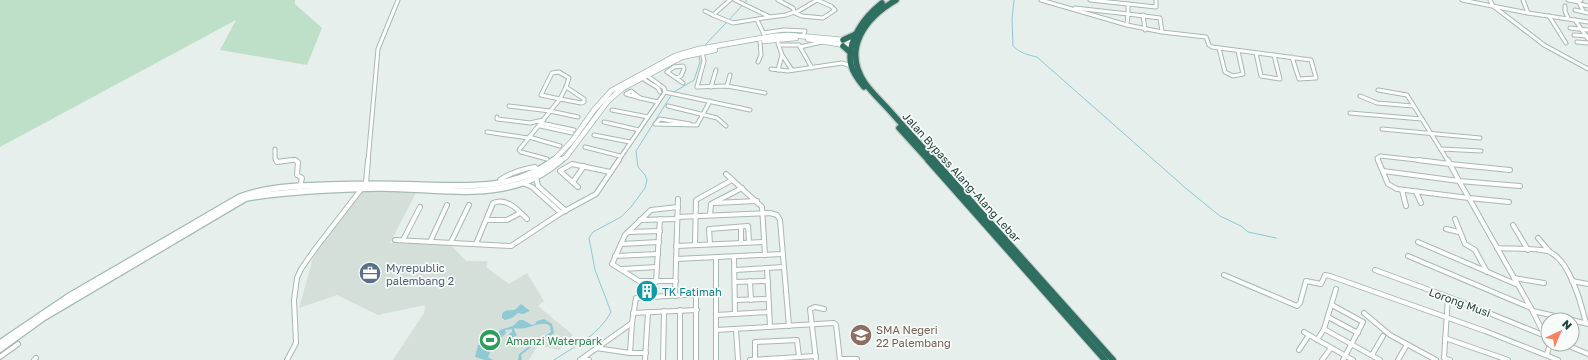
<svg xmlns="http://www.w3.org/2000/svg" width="1588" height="360" font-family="'Golos Text',sans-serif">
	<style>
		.built { fill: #d4dfda }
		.green { fill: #bfe0c8 }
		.water { fill: #8ec9d4 }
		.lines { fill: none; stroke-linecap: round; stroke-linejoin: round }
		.stream { stroke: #8ec9d4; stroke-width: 1 }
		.street-far1-casing { stroke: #a8b8b2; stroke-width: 5 }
		.street-casing { stroke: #a8b8b2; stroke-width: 6 }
		.secondary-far1-casing { stroke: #a4bbb3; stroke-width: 6 }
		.secondary-casing { stroke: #a4bbb3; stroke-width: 8 }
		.highway-far1-casing { stroke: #c2cac8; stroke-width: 8 }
		.highway-casing { stroke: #c2cac8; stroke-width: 8 }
		.street-far1 { stroke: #fff; stroke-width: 3 }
		.street { stroke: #fff; stroke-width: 4 }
		.secondary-far1 { stroke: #fff; stroke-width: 4.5 }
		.secondary { stroke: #fff; stroke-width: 5.5 }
		.highway-far1 { stroke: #2f6f62; stroke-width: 5.5 }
		.highway { stroke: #2f6f62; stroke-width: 6 }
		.labels { text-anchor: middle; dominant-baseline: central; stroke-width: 3.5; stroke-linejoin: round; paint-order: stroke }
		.street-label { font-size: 11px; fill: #24423a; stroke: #f7fbf9 }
		.service-label { font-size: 11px; fill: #4e5e75; stroke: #f7fbf9; text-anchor: start }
		.culture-label { font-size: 11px; fill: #0d838f; stroke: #f7fbf9; text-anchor: start }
		.education-label { font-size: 11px; fill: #785e54; stroke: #f7fbf9; text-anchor: start }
		.leisure-label { font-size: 11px; fill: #27864d; stroke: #f7fbf9; text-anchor: start }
	</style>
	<rect width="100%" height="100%" fill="#e6efeb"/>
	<!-- built -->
	<path class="built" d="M372 180 416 193 390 243 451 245 466 261H488L486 267 509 284 527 273 544 301 538 306 573 335 559 350 538 345 529 360H393L424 313 425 305 378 315 337 295 299 308 313 258 336 220Z"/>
	<!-- green -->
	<path class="green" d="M0 0H295V4L322 28 307 65 220 50 236 20 0 147Z"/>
	<!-- water -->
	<g class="water">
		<path d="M521 304 530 311 523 314 518 313 512 318 505 320 502 318V314C506 309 508 311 514 310 517 309 518 306 521 304Z"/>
		<path d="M544 319 552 324 554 333 548 338 534 340 531 347 521 355 522 360H518L519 354 528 347 531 339 545 336 551 332 550 326 547 324C536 322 527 331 514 328L515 332 517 335 512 338 508 336 510 333 512 332V329L505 330 506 333C502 337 499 340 494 339L489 344 491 350 488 357 493 360H485L475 357 478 345 486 344C489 336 497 336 500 330L513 326 519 320H523L532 325 535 324 537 321Z"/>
	</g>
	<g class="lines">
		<!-- stream -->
		<g class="stream">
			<path d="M1014 0 1012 19 1013 46C1020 53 1028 55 1037 57L1189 191 1220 216 1241 226 1248 232 1276 238"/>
			<path d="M729 20 747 0"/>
			<path d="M704 46 727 22"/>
			<path d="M674 92 694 80 700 62 699 55"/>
			<path d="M554 360C575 346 599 335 611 312L595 270 589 238 593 232 621 217 631 207 645 188 647 180 645 175 638 167 636 151 672 94"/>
		</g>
		<!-- street-far1 casing -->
		<g class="street-far1-casing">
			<g id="street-far1">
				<path d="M735 0 770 17 786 15 794 12"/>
				<path d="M778 0 793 8 795 13 802 16 823 18 835 10 831 6 817 0"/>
				<path d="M1041 0 1127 25"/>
				<path d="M1462 0 1528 13 1588 22"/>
				<path d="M1490 0 1493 6 1544 45 1588 69"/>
				<path d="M1523 0 1528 13"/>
				<path d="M1568 0 1579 2"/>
				<path d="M1581 0H1578L1583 11"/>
				<path d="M1128 4 1156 7V0"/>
				<path d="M1580 4 1588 6"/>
				<path d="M1565 6V11L1568 18"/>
				<path d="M1075 8 1128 14V4L1090 0"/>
				<path d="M1575 10 1588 13"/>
				<path d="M705 11 713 15 730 0"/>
				<path d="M795 13 817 0"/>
				<path d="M1128 14 1160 18 1162 32 1127 25Z"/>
				<path d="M713 15 733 23 770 17"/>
				<path d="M1143 15 1145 30"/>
				<path d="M1549 16 1566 43"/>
				<path d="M757 20 764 34"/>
				<path d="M1575 20 1588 39"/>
				<path d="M1570 28 1588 30"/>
				<path d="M1162 32 1206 37 1209 45 1212 47 1311 60 1316 78 1299 79 1292 57"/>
				<path d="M763 33 784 30 805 31 803 36"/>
				<path d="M1574 35 1587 36"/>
				<path d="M1577 42 1588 43"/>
				<path d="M778 43 782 55 792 70"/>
				<path d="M779 45H799L812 68"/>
				<path d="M800 47 822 42"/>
				<path d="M1219 48 1225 72 1233 76 1243 74 1238 51"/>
				<path d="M1256 53 1261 76 1280 79 1274 55"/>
				<path d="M703 56 704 61 697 87 727 86 765 93"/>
				<path d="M758 62 761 55 760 42"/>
				<path d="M683 66 684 69 681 76 676 78 667 72 674 67Z"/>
				<path d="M771 69 788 71 842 63 851 66"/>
				<path d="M778 70 782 55"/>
				<path d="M676 78 683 83"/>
				<path d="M645 80 658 88 660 92"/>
				<path d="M727 86 730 75"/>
				<path d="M711 87 716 70"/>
				<path d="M1378 90 1407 95 1422 119"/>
				<path d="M631 91 640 98 626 94Z"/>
				<path d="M665 92 750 110"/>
				<path d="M1360 96 1377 103 1413 106"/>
				<path d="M640 98 658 102"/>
				<path d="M560 99 581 103 584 102V99L566 87"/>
				<path d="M560 99 541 95 552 73 559 72 569 78 566 87"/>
				<path d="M560 99 566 87"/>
				<path d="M509 106 550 111 578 117"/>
				<path d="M668 106 717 118 726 126"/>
				<path d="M612 110 648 117"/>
				<path d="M1350 113 1422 119 1448 161"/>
				<path d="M497 117V119L530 123 543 120"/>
				<path d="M604 122 639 130"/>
				<path d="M541 123 574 130"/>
				<path d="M690 124 660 119 655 124 697 125 710 101"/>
				<path d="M540 126 572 133"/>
				<path d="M1382 129 1480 138"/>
				<path d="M487 132 528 138"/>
				<path d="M594 135 630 142"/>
				<path d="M529 137 560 146"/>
				<path d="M585 147 620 156"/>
				<path d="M275 149V159L277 161"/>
				<path d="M1441 149 1481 151"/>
				<path d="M547 159 521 152 519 150 560 99"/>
				<path d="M283 161 294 160 297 161"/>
				<path d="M368 161 378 49 398 0"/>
				<path d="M618 161 665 92 664 88 649 77"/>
				<path d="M1378 161 1377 158 1380 156 1426 161"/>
			</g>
		</g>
		<!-- street casing -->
		<g class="street-casing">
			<g id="street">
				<path d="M276 160 277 162 292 160"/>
				<path d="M295 160 298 162 297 175 302 178 300 186"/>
				<path d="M1378 160 1388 184 1397 189 1469 198 1531 308 1545 336"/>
				<path d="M1418 160 1450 164 1459 181 1520 186"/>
				<path d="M1448 160 1450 164 1510 170"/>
				<path d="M1383 171 1459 181 1469 198 1509 202"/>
				<path d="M726 174 762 207 765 255"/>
				<path d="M536 177 538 186 566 211"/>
				<path d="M573 182 584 166"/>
				<path d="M500 183V180C510 173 523 169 535 167L537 171"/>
				<path d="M523 183 532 187 561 213"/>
				<path d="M578 187 560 171 572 164 610 172"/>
				<path d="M1402 190 1406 206"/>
				<path d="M1416 192 1421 203"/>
				<path d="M714 203 757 201"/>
				<path d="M710 215 711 204 742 188"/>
				<path d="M677 217 770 213 777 215 780 220 789 326"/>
				<path d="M1455 219 1465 244 1475 250 1487 272"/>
				<path d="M487 220H507L520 213"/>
				<path d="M640 220 677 219"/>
				<path d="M1513 225 1528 250"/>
				<path d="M741 227V243"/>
				<path d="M1446 229 1459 232"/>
				<path d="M628 232 660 231"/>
				<path d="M1538 238 1549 251"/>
				<path d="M395 240 511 246 561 213 596 194 619 160"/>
				<path d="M403 240 420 207"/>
				<path d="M430 242 447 205"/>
				<path d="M451 242 469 205"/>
				<path d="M1418 242 1518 285"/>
				<path d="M476 244 493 203C507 197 518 210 527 219"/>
				<path d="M621 244 659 242"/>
				<path d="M710 244 709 229 748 226 749 242"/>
				<path d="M695 245 696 200 732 180"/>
				<path d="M676 246 764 242"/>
				<path d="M1497 248C1510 249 1536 248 1547 251 1569 257 1581 303 1586 323"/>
				<path d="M615 256 658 254"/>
				<path d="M1408 256 1531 308"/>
				<path d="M734 257 735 314"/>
				<path d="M716 258V360"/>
				<path d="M676 259 782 254"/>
				<path d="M767 268 770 327"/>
				<path d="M622 269 657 267"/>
				<path d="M735 270 784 267"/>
				<path d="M1375 270 1462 302 1548 337"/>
				<path d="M1224 275 1297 306 1300 303 1306 281 1321 284 1325 275 1330 276 1485 331 1558 360"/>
				<path d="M1514 278 1544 283"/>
				<path d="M676 281H639L612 264 625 235 651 210 678 207"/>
				<path d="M750 281 751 300"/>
				<path d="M1572 281 1588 284"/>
				<path d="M656 282 660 219"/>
				<path d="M735 282 768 281"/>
				<path d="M696 294V360"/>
				<path d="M675 296 678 199"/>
				<path d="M1448 297 1444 358 1450 360"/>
				<path d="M735 300 768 299"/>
				<path d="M1332 305 1363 322 1343 360"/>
				<path d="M680 310V360"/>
				<path d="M1533 311 1572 320"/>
				<path d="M633 313 697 310"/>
				<path d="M1364 313 1390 335 1436 360"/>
				<path d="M716 315 769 312"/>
				<path d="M1328 317 1358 333"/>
				<path d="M1572 320 1588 324"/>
				<path d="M736 329 738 360"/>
				<path d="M1324 329 1380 360"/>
				<path d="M716 330 834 323 836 325 840 360"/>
				<path d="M1309 335 1353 360"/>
				<path d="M1445 338 1508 360"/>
				<path d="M1317 340 1324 329 1336 289"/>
				<path d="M1564 344 1588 354"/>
				<path d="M596 348 630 353H646"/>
				<path d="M1299 350 1309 335 1304 332"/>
				<path d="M630 353 632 323"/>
				<path d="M1547 354 1550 344"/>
				<path d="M1372 355 1383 336"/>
				<path d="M0 357 18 344"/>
				<path d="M583 359 589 360"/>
				<path d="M840 359H857"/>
				<path d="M34 360 36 358"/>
				<path d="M287 360 296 343 294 300 297 278 301 269 315 249 366 183 368 160"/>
				<path d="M580 360 632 323 636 298 716 293"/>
				<path d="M645 360 648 312"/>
				<path d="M663 360 664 311"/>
				<path d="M750 360 816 356"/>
				<path d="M755 360V342L797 340 799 357"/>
				<path d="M816 360 810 309 815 307 824 309"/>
				<path d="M1322 360 1331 348"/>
				<path d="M1398 360 1406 346"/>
			</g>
		</g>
		<!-- secondary-far1 casing -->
		<g class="secondary-far1-casing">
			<g id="secondary-far1">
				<path d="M808 39 856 47"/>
				<path d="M764 41 796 38"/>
				<path d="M553 161 572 141 594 110 611 91 675 56 699 49 773 36 789 35 855 41"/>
				<path d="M560 161 566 157 608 101 623 88 682 57 715 50"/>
			</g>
		</g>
		<!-- secondary casing -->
		<g class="secondary-casing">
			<g id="secondary">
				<path d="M0 343 68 297 240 197C269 186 299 186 330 185 359 184 388 184 418 185 466 186 513 191 554 160"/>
				<path d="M0 349 43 318 246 198C289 191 333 189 377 188 425 187 478 199 525 182 539 177 550 169 561 160"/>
			</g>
		</g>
		<!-- highway-far1 casing -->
		<g class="highway-far1-casing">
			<g id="highway-far1">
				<path d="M896 0C865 18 842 49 865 83 872 93 882 102 890 111 905 128 920 144 935 161"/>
				<path d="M843 40 856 34"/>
				<path d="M843 46 851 53"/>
				<path d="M864 87C859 81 853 73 851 65 846 41 864 17 882 3"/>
				<path d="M899 128 929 161"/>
			</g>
		</g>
		<!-- highway casing -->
		<g class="highway-casing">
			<g id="highway">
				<path d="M928 160 1105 360"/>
				<path d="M934 160 1113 360"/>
			</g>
		</g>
		<!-- street-far1 -->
		<use href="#street-far1" class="street-far1"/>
		<!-- street -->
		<use href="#street" class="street"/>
		<!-- secondary-far1 -->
		<use href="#secondary-far1" class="secondary-far1"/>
		<!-- secondary -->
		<use href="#secondary" class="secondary"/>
		<!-- highway-far1 -->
		<use href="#highway-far1" class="highway-far1"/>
		<!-- highway -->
		<use href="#highway" class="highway"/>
	</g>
	<!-- icons -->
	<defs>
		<g id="office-disc" transform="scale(1.15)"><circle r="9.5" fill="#5c6f8a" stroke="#f7fbf9"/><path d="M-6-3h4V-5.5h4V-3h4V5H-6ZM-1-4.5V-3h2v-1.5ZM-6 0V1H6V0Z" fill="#fff"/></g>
		<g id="building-disc" transform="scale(1.15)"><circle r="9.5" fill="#0f9aa8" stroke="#f7fbf9"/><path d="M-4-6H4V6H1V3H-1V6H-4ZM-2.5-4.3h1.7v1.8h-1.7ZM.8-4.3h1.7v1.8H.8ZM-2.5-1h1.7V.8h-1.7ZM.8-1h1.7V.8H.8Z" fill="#fff"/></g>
		<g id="school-disc" transform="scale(1.15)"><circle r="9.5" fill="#8d6e63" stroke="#f7fbf9"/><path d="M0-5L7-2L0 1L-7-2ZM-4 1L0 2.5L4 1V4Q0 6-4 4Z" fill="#fff"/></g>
		<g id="stadium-disc" transform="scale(1.15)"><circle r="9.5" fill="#2e9e5b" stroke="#f7fbf9"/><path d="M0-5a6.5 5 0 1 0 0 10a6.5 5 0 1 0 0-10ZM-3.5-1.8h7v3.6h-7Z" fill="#fff"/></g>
	</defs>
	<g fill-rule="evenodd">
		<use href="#office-disc" x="370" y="273"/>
		<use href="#building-disc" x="647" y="291"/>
		<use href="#school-disc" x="861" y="335"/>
		<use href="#stadium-disc" x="490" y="340"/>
	</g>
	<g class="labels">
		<!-- street labels -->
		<g class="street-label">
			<text transform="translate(962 177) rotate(48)">Jalan Bypass Alang-Alang Lebar</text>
			<text transform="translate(1460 302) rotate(20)">Lorong Musi</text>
		</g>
		<!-- service labels -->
		<g class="service-label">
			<text x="386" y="267">Myrepublic<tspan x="386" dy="13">palembang 2</tspan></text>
		</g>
		<!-- culture labels -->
		<g class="culture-label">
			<text x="662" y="291">TK Fatimah</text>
		</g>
		<!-- education labels -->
		<g class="education-label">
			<text x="876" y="329">SMA Negeri<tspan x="876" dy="13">22 Palembang</tspan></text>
		</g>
		<!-- leisure labels -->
		<g class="leisure-label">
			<text x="506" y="340">Amanzi Waterpark</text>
		</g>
	</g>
	<!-- north arrow -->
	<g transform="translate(1560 332) rotate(44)"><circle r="19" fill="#f7fbf9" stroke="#a3b1ad"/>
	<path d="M0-3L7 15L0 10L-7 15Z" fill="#f4845f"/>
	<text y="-6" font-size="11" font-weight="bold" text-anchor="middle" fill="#24423a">N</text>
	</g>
</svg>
